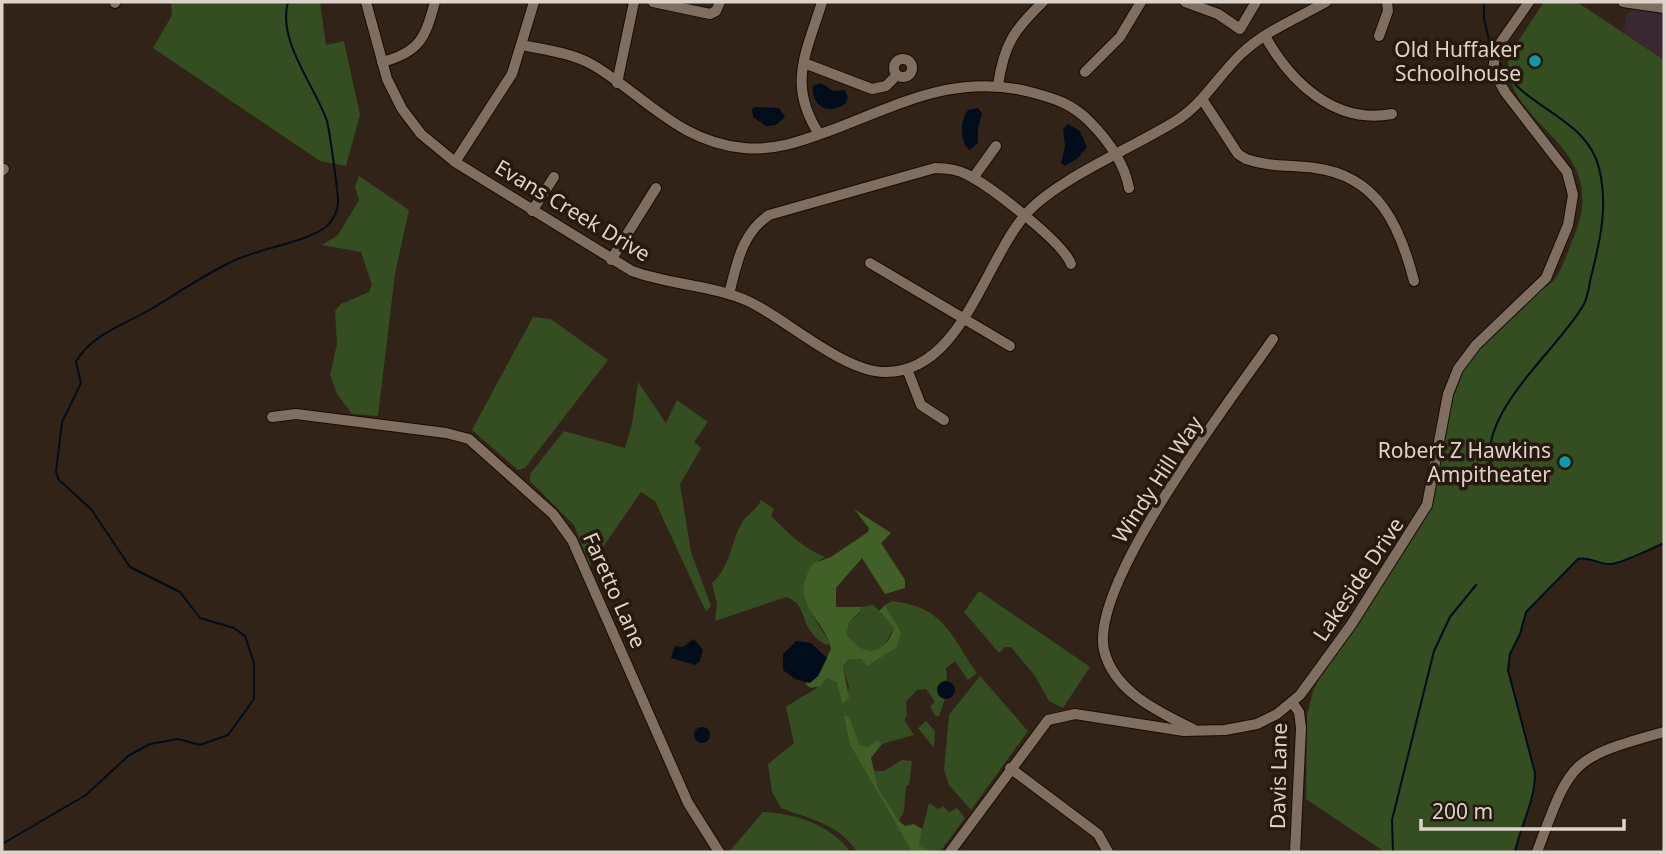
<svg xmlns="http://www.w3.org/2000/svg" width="1666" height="854" font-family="'Noto Sans',sans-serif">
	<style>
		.education { fill: #392831 }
		.green { fill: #344d21 }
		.forest { fill: #406027 }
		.water { fill: #010d1a }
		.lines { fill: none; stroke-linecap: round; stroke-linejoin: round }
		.stream { stroke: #010d1a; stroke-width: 2 }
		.minor-casing { stroke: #190c03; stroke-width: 12 }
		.minor { stroke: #806e60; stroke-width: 10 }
		.culture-dot { fill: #0f9aa8; stroke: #27190d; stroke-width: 2.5 }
		.labels { text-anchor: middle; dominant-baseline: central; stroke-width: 7; stroke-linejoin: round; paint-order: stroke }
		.poi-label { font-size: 21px; fill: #ddd3cb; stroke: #27190d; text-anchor: end }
		.street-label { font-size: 21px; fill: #ddd3cb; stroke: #27190d }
	</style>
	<rect width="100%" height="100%" fill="#312317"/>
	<!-- education -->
	<path class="education" d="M1634 9 1664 13V60L1624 33 1626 14Z"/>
	<!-- green -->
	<g class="green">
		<path d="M171 2H320L326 45 344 41 360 115 346 166 320 161 153 48 172 15Z"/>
		<path d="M1544 2H1577L1664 60V543C1653 548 1620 564 1611 564 1598 565 1591 556 1578 559L1526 612 1520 634 1510 654 1508 670 1535 773C1535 802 1521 824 1515 852H1385L1306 799 1307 715 1313 691 1330 658 1419 526 1446 405 1461 365 1537 290C1555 287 1561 269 1567 254 1572 240 1580 224 1582 208 1588 149 1531 130 1512 85 1509 77 1509 67 1507 58Z"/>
		<path d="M359 176 409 210 395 274 378 416 352 414 337 394 330 375 337 344 335 311 341 304 369 292 372 285 361 252 322 245 338 235 359 200 355 187Z"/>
		<path d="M533 317 551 319 608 360 525 468 518 470 472 430Z"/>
		<path d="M638 382 666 423 677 400 708 422 694 442 701 448 680 484 691 552 711 606 706 612 655 501 641 492 590 566 574 525 530 481V474L564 431 625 448 632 424Z"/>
		<path d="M761 500 774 509 771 516C786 531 804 549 825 557 786 580 812 615 830 643L827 645C797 631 810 604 786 597L715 621 717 604 712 583C732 565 730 542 743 521 748 513 757 510 761 500Z"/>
		<path d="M979 591 1090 667 1063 708 1049 701 1035 676 1011 647H1005L999 653 964 612Z"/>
		<path d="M892 601C945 607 950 635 977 673L968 680 955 661 946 668 947 680 940 683 938 693 945 699 939 716H935L930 706 935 702 926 689 917 690 906 702 907 715 904 720 914 735 882 744 878 740 868 748 860 745 854 729 850 745 912 852H857C838 823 811 820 781 808L772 792 768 764 794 743 786 707C799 697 818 690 827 678L837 683 842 704 849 688 843 666 849 660 860 659 867 666 901 632 885 605Z"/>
		<path d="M874 605 894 628 882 649C865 653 856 649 847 634L849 622 860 613 861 607Z"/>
		<path d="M980 676 1028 731 971 810 949 785 944 770 949 715Z"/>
		<path d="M926 721 935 731 934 748 918 728Z"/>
		<path d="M902 760 912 761 909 785 906 786 904 811 899 821 878 788 874 771H884Z"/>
		<path d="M929 803 938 809 943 806 949 812 957 808 965 818 940 852 925 851 918 846Z"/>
		<path d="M763 812C794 813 832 825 850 852H729Z"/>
	</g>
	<!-- forest -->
	<g class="forest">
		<path d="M854 509 891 533 881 543 905 580V588L885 594 862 558 836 588V607H861L860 612 849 622 847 634C862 658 885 656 894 628L879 611 885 605 901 632 897 647 867 666 860 659 848 660 843 666 849 698 842 704 837 683 827 678 820 686 811 688 805 684 818 676 831 649C826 619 785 602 814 563L831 557 868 532 869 528Z"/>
		<path d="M844 715 849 717 860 745 868 747 878 740 882 744 871 758 878 788 899 821 905 826 914 824 922 829 919 846 933 852H912L850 745Z"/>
	</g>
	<!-- water -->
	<g class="water">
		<path d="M821 83 833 91 845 90 848 97 846 103C830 116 811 107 813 86Z"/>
		<path d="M755 107 779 108 785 117 776 125 766 126 753 117 752 109Z"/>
		<path d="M978 108 982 114 978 128V143L970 150C959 142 960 120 968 110Z"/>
		<path d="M1068 124 1080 131 1087 147 1078 158 1065 166 1061 163 1065 146 1063 129Z"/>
		<path d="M694 639 703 650 700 661 695 665 671 658 675 646 683 647Z"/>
		<path d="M796 641 811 643 827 658 818 676 810 683 795 679 783 670V654Z"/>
		<circle cx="946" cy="690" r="9"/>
		<circle cx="702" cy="735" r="8"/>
	</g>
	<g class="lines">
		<!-- stream -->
		<g class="stream">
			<path d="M1484 2V19L1490 44"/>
			<path d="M1494 475C1469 418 1559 350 1584 304 1589 294 1589 283 1592 273 1601 237 1608 204 1599 168 1587 116 1519 108 1499 61"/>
			<path d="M2 844 86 795 128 756 150 744 178 739 200 745 228 735 254 699V663L245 636 234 628 200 618 180 592 130 567 91 509 59 480 56 472 62 422 81 383 76 362C91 334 128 323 153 308 179 292 204 275 231 262 258 248 302 244 326 227 332 222 337 213 338 204 339 197 329 128 327 121 315 86 277 41 288 2"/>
			<path d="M1393 852 1392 820 1434 651 1450 617 1476 585"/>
			<path d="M1515 852C1521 824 1535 802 1535 773L1508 670 1510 654 1520 634 1526 612 1578 559C1591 556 1598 565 1611 564 1620 564 1653 548 1664 543"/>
		</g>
		<!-- minor casing -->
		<g class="minor-casing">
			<g id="minor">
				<path d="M366 2 387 79 402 109 421 134 455 162 632 271C670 285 713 285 750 302 787 320 844 372 885 372 961 373 984 262 1026 214 1056 179 1137 146 1179 119 1204 102 1219 75 1241 54 1265 31 1298 18 1326 2"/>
				<path d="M653 2 710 14 716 11 720 2"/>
				<path d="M1185 2 1218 14 1240 29 1256 2"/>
				<path d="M1623 2 1664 8"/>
				<path d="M115 3V2"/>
				<path d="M1265 36C1290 81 1334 125 1392 114"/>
				<path d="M1379 36 1388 11 1387 2"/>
				<path d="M522 45C546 50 572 53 593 65 645 96 679 142 744 148 772 151 799 142 826 132 897 106 956 71 1034 93 1056 99 1072 104 1089 121 1107 139 1124 162 1129 188"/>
				<circle cx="903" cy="68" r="9"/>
				<path d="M382 62C420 52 425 38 435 2"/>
				<path d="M804 63 872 89 886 86 897 75"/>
				<path d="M1085 72 1120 37 1141 2"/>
				<path d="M617 83 634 2"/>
				<path d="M998 85C1004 44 1014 30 1043 2"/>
				<path d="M1202 99 1238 154 1246 159C1269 167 1292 165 1315 168 1378 176 1400 226 1414 281"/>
				<path d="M819 134C787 84 806 54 822 2"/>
				<path d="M455 162 512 74 534 2"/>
				<path d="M2 171 4 169"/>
				<path d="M973 178 996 146"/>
				<path d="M532 211 554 177"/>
				<path d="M611 260 656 188"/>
				<path d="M870 263 1010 346"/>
				<path d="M729 294C737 264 741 234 769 215L935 168C947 168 957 169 968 175 991 187 1063 242 1071 264"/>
				<path d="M907 369 921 405 944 420"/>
				<path d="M272 417 296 414 446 433 469 439 553 514 572 540 688 803 719 852"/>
				<path d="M1292 702 1299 712 1301 728 1295 852"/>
				<path d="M1193 729C1159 712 1114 692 1104 650 1089 583 1233 397 1273 339"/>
				<path d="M1010 768 1098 834 1108 852"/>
				<path d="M950 852 1048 720 1075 714 1184 731 1225 730 1257 724 1277 714 1300 695 1351 625 1427 505 1448 394 1458 369 1476 345 1546 278 1568 225 1573 195 1567 172 1505 92 1493 70 1496 49 1529 2"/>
				<path d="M1537 852C1571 761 1569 758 1664 732"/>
			</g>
		</g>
		<!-- minor -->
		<use href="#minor" class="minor"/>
	</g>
	<!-- markers -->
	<g class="culture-dot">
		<circle cx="1535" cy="61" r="7"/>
		<circle cx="1565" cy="462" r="7"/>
	</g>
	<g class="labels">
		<!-- poi labels -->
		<g class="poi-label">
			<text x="1521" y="49">Old Huffaker<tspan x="1521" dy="24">Schoolhouse</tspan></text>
			<text x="1551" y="450">Robert Z Hawkins<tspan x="1551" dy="24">Ampitheater</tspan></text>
		</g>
		<!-- street labels -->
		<g class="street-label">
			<text transform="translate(573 210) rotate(31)">Evans Creek Drive</text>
			<text transform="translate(1157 479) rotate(-57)">Windy Hill Way</text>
			<text transform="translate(1358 579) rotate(-56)">Lakeside Drive</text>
			<text transform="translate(615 590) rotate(66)">Faretto Lane</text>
			<text transform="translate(1278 776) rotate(-89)">Davis Lane</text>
		</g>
	</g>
	<!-- border -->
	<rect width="1666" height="854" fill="none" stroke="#ddd3cb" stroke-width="7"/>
	<!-- scale -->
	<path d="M1421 819v10h203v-10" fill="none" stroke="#ddd3cb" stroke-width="3.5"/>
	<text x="1432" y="819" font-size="21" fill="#ddd3cb" stroke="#27190d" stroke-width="5" paint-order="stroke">200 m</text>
</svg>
